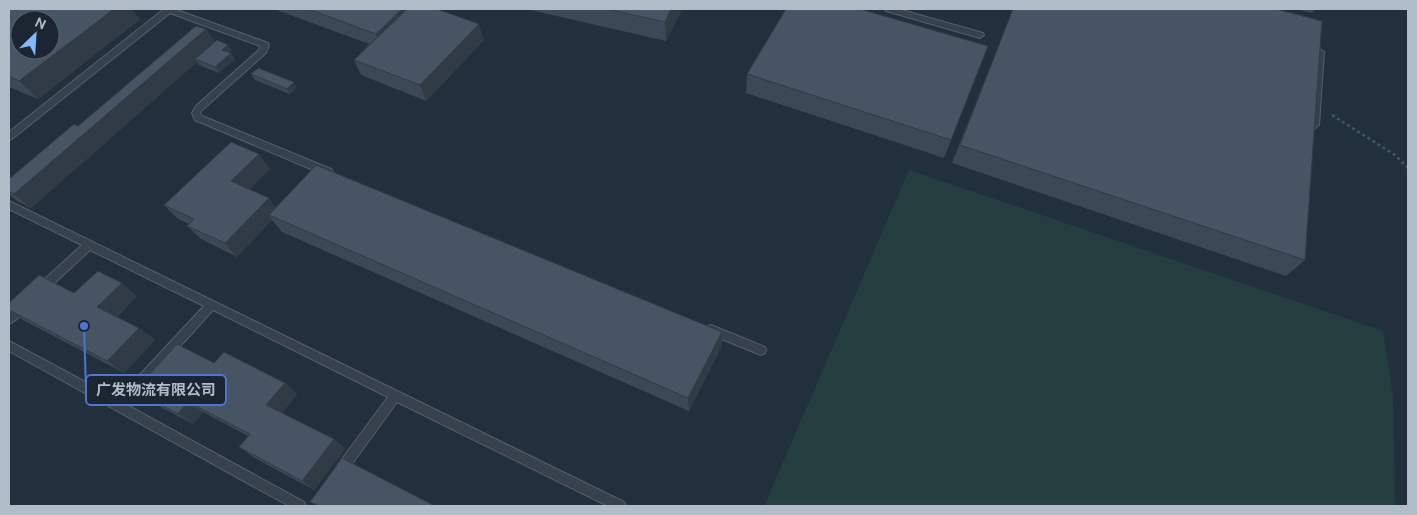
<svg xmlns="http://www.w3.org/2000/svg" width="1417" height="515" font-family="Ubuntu,'Noto Sans SC',sans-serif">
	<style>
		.green { fill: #243d3e }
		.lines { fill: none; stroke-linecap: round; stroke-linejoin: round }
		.lane-casing { stroke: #545f6b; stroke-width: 2 }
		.path { stroke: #425a5b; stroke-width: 2.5; stroke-dasharray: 3 3; stroke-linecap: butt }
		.lane { fill: #36414d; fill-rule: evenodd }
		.wall { fill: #3c4856 }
		.shaded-wall { fill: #313b46 }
		.building { fill: #465464; stroke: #313b46; fill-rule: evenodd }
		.leader { fill: none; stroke: #5174d3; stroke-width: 2 }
		.callout-dot { fill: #5174d3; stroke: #1b2632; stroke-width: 2 }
		.callout { fill: #1b2632; stroke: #5174d3; stroke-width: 2 }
		.callout-label { font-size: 15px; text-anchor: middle; font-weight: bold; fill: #b1bcc9 }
	</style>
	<rect width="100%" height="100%" fill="#222f3d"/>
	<!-- green -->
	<path class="green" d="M909 170 1383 331 1393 396 1395 506H764Z"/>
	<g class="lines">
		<!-- lane casing -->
		<g class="lane-casing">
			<g id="lane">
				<path d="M164 9H174L268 43 269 45 266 53 202 110 200 113 202 116 331 169 333 172 331 175H325L195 120 192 113 196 106 259 50 260 46 170 13 12 139 9 140V132Z"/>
				<path d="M885 9H898L983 33 984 35 980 38 886 11Z"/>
				<path d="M1320 49 1324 52 1319 125 1315 128 1311 125 1316 52Z"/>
				<path d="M9 201 624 502 626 506H608L397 402 344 475 340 477 336 475 334 471 336 467 388 397 213 310 127 405 304 502 306 506H289L9 351V341L117 399 204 306 90 250 44 293 40 294 36 293 35 290 36 287 82 245 9 209Z"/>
				<path d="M24 300 28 302 29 305C26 312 16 321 9 324V313Z"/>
				<path d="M711 325 765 347 766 350 765 353 761 355 707 333 706 330 707 327Z"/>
			</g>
		</g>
		<!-- path -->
		<path class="path" d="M1332 115 1395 155 1408 168"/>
		<!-- lane -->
		<use href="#lane" class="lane"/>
	</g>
	<!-- wall -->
	<g class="wall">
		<path d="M9 9 140 19 38 99 9 87Z"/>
		<path d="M274 9H437L484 40 426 101 361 75 354 60 369 44Z"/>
		<path d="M526 9H682L666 41Z"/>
		<path d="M1013 9 1305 260 1286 276 952 163Z"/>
		<path d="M1296 9H1316L1312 13Z"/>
		<path d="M206 29 215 42 228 45 232 50 229 53 235 59 219 73 199 65 197 62 31 208 17 201 9 194V179L78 126Z"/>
		<path d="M988 46 944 158 746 93 747 74Z"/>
		<path d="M251 74 297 88 290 94 255 80Z"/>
		<path d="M270 169 249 189 276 208 722 346 689 411 282 232 272 220 237 257 201 239 187 226 189 224 178 219 164 205Z"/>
		<path d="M74 293 137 296 117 317 139 328 155 340 124 373 23 320 9 310V303Z"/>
		<path d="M214 363 285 383 297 394 282 413 334 439 345 449 314 490 253 457 239 447 248 436 203 412 193 424 151 402 134 391Z"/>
	</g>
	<!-- shaded-wall -->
	<g class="shaded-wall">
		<path d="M114 9H132L140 19 38 99 19 81Z"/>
		<path d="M402 9H414L383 50 376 34Z"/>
		<path d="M671 9H682L666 41 665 22Z"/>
		<path d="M479 24 484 40 426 101 420 85Z"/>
		<path d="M206 29 217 45 195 59 197 62 31 208 14 194Z"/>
		<path d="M228 45 232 50 226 56 222 50Z"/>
		<path d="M231 53 235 59 219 73 215 67Z"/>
		<path d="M294 82 297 88 290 94 287 89Z"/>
		<path d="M259 154 270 169 243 196 231 181Z"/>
		<path d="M269 198 279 212 269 215 272 220 237 257 225 243Z"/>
		<path d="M122 283 137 296 114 319 97 307Z"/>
		<path d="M139 328 155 340 124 373 107 361Z"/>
		<path d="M722 332V346L689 411 688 398Z"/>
		<path d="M285 383 297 394 279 416 266 405Z"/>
		<path d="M188 402 203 412 193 424 178 414Z"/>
		<path d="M334 439 345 449 314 490 302 481Z"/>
	</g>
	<!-- building -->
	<g class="building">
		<path d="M9 9H114L19 81 9 76ZM20 20H50V50H20Z"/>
		<path d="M308 9H402L376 34Z"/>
		<path d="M407 9H437L479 24 420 85 354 60Z"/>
		<path d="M607 9H671L665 22Z"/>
		<path d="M786 9H860L988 46 951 140 747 74Z"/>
		<path d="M1013 9H1276L1322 21 1305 260 960 145Z"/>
		<path d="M196 26 206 29 14 194 9 191V179L74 124 78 126Z"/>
		<path d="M217 40 228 45 222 50 231 53 215 67 195 59Z"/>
		<path d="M258 68 294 82 287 89 251 74Z"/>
		<path d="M231 142 259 154 231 181 269 198 225 243 187 226 194 219 164 205Z"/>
		<path d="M316 165 722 332 688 398 269 215Z"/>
		<path d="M98 271 122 283 97 307 139 328 107 361 9 310V303L39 275 74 293Z"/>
		<path d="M177 344 214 363 224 352 285 383 266 405 334 439 302 481 239 447 250 434 188 402 178 414 134 391Z"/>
		<path d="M342 458 435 506H319L310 502Z"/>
	</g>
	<!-- callouts -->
	<path class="leader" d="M84 326L86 390"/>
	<circle class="callout-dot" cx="84" cy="326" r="5"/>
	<rect class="callout" x="86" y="375" width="140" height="30" rx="5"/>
	<g class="callout-label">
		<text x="156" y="395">广发物流有限公司</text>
	</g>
	<!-- border -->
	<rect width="1417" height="515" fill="none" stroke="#b1bcc9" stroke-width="20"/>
	<!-- north arrow -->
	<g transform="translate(35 35) rotate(25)"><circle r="24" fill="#1b2632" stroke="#57626e"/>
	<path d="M0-4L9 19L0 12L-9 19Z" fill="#83b8fd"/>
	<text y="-8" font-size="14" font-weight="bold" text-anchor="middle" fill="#b1bcc9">N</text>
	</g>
</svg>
